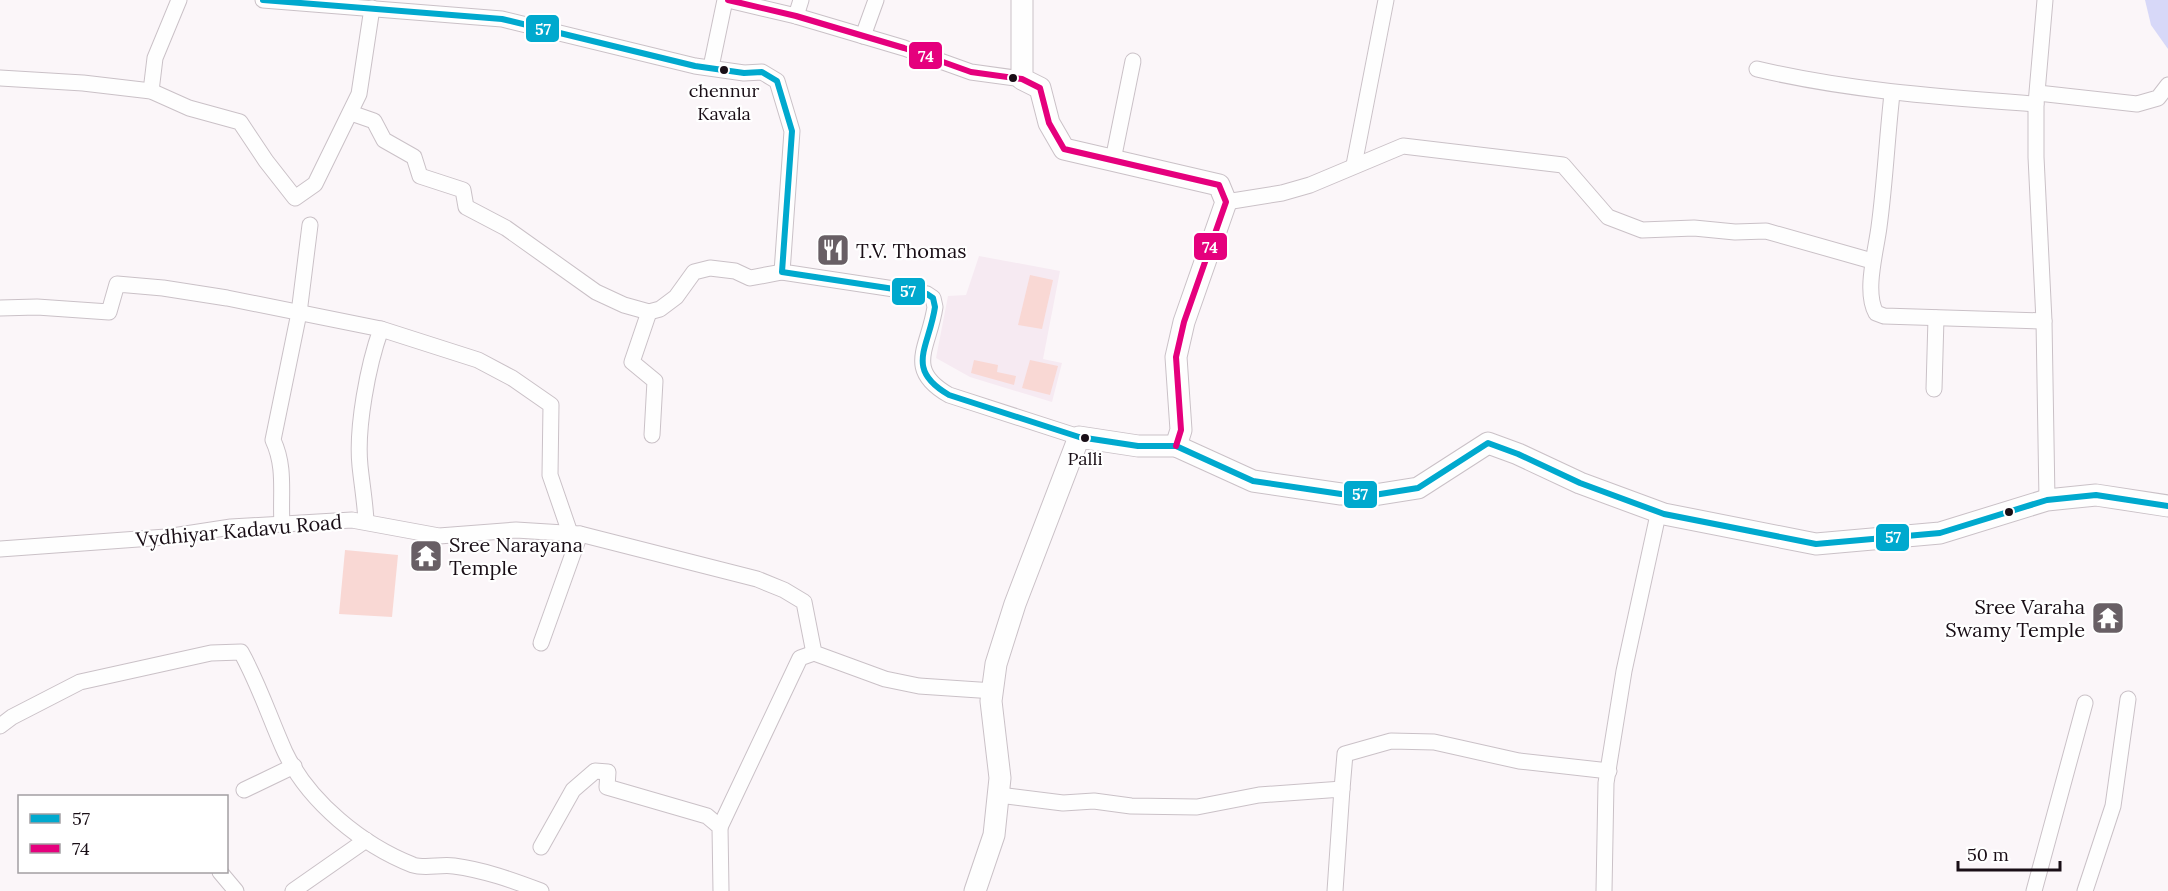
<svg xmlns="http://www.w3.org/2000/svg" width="2168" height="891" font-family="Lora,serif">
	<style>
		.built { fill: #f6eaf2 }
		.green { fill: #f9d8d4 }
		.water { fill: #d7d8f8 }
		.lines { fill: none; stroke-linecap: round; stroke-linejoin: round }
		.street-casing { stroke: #cac1c7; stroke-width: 17 }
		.secondary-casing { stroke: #cac1c7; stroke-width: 23 }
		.street { stroke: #fefefe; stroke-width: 15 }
		.secondary { stroke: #fefefe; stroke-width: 21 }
		.bus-1-casing { stroke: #fff; stroke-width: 10 }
		.bus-2-casing { stroke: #fff; stroke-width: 10 }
		.bus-1 { stroke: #00a9ce; stroke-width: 6 }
		.bus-2 { stroke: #e5007d; stroke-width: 6 }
		.bus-dot { fill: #190e16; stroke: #fff; stroke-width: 2 }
		.labels { text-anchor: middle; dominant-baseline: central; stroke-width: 4.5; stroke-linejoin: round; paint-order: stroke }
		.bus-label { font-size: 18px; fill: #190e16; stroke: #fff }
		.poi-label { font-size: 20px; fill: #190e16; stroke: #fff; text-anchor: start }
		.street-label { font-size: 20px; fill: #190e16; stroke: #fff }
		.line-badge { stroke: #fff; stroke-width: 2 }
		.badge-label { font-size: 16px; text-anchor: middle; font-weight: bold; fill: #fff }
	</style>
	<rect width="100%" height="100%" fill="#fbf6f9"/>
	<!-- built -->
	<path class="built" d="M979 256 1060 271 1043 359 1062 363 1052 402 970 377 936 358 948 296 966 295Z"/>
	<!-- green -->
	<g class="green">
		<path d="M1030 275 1053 280 1042 329 1018 325Z"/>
		<path d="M974 360 998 365 997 372 1016 376 1014 385 971 373Z"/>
		<path d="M1030 360 1058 366 1050 395 1022 388Z"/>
		<path d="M345 550 398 555 392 617 339 614Z"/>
	</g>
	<!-- water -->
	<path class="water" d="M2145 0H2168V49L2151 25Z"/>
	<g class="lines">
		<!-- street casing -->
		<g class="street-casing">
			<g id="street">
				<path d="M263 0 502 19 695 66 744 73 762 72 777 81 792 131 782 272 927 294 933 298 935 307C929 348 904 369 949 395L1079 437"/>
				<path d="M728 0 796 16 904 48 971 72 1022 79"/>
				<path d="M2045 0 2036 104V157L2044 321 2047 500"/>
				<path d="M796 16 801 0"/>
				<path d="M863 36 876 0"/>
				<path d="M711 67 725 0"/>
				<path d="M1757 69C1850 91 1941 97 2036 104"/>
				<path d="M0 78 83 83 151 91 189 108 240 122 266 161 295 198 315 184 359 94 372 8"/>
				<path d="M151 91 155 58 179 0"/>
				<path d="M2038 93 2137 104 2158 98 2168 85"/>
				<path d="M1892 94C1887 138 1885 183 1879 227 1876 251 1864 292 1876 313L1884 316 2044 321"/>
				<path d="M351 113 374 121 384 140 414 157 420 176 463 190 466 207 506 228 596 292 624 305 649 312 660 309 676 297 694 272 710 268 735 271 750 278 782 272"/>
				<path d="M1113 160 1133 61"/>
				<path d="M1354 165 1386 0"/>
				<path d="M1226 202 1282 193 1310 185 1403 146 1563 165 1608 217 1642 230 1694 228 1735 232 1766 231 1872 261"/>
				<path d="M0 308 37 307 109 312 117 284 163 288 227 298 381 329 478 360 512 378 551 405 550 475 570 533"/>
				<path d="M649 312 632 362 655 381 652 435"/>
				<path d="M1934 389 1936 318"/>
				<path d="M366 521C365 502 362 485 360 466 356 428 368 365 381 329"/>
				<path d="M282 524C280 494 286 468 273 440L299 313 310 225"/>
				<path d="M0 549 166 537 231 527 352 520 439 536 516 530 580 534 757 579 784 590 804 602 814 653 885 679 919 686 994 691"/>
				<path d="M541 643 580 534"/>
				<path d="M0 726 12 717 80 682 211 653 241 652C259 684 270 719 285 752 309 802 362 845 413 865 425 869 441 864 454 866 484 870 512 880 541 891"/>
				<path d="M1342 789 1345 754 1391 741 1434 742 1519 761 1609 771"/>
				<path d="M244 790 294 766"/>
				<path d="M999 795 1063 803 1094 801 1131 806 1197 807 1259 795 1342 789 1335 891"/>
				<path d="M720 827 800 658 814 653"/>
				<path d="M541 847 573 790 595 771 608 772 607 787 707 816 720 827 721 891"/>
				<path d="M220 872 236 891"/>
				<path d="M293 891 366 840"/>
				<path d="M1604 891 1606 783 1624 671 1659 510"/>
				<path d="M2034 891 2085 703"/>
				<path d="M2085 891 2113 806 2128 699"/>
			</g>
		</g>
		<!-- secondary casing -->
		<g class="secondary-casing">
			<g id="secondary">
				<path d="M1022 0V79L1040 88 1049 123 1064 149 1219 185 1226 202 1184 322 1176 357 1181 430 1176 446"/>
				<path d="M975 891 994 835 1000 778 991 701 996 664 1015 604 1079 437 1138 446H1176L1253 481 1341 494 1374 495 1418 488 1488 443 1518 454 1580 483 1664 514 1816 544 1940 533 2047 500 2096 495 2168 506"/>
			</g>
		</g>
		<!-- street -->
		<use href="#street" class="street"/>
		<!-- secondary -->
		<use href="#secondary" class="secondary"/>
		<!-- bus-1 casing -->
		<g class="bus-1-casing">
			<path id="bus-1" d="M263 0 502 19 695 66 744 73 762 72 777 81 792 131 782 272 927 294 933 298 935 307C929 348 904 369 949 395L1079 437 1138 446H1176L1253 481 1341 494 1374 495 1418 488 1488 443 1518 454 1580 483 1664 514 1816 544 1940 533 2047 500 2096 495 2168 506"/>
		</g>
		<!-- bus-2 casing -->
		<g class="bus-2-casing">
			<path id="bus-2" d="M728 0 796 16 904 48 971 72 1022 79 1040 88 1049 123 1064 149 1219 185 1226 202 1184 322 1176 357 1181 430 1176 446"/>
		</g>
		<!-- bus-1 -->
		<use href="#bus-1" class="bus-1"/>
		<!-- bus-2 -->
		<use href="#bus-2" class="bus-2"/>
	</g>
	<!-- icons -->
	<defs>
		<g id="restaurant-square" transform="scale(1.725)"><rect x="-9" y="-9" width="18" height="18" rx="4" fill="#685f65" stroke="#fff"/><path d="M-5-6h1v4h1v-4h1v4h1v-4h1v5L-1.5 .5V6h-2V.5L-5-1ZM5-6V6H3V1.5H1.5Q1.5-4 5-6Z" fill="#fff"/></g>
		<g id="temple-square" transform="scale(1.725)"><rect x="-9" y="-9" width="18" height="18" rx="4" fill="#685f65" stroke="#fff"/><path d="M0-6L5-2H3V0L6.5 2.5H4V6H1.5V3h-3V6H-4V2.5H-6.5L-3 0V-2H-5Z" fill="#fff"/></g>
	</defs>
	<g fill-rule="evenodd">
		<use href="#restaurant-square" x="833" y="250"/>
		<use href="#temple-square" x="426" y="556"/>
		<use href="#temple-square" x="2108" y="618"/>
	</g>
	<!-- markers -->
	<g class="bus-dot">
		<circle cx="724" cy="70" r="5"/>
		<circle cx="1013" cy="78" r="5"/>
		<circle cx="1085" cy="438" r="5"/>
		<circle cx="2009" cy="512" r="5"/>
	</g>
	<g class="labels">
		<!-- bus labels -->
		<g class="bus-label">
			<text x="724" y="90">chennur<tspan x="724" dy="23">Kavala</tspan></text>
			<text x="1085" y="458">Palli</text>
		</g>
		<!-- poi labels -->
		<g class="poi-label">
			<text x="856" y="250">T.V. Thomas</text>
			<text x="449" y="544">Sree Narayana<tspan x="449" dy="23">Temple</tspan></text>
			<text x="2085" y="606" text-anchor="end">Sree Varaha<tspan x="2085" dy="23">Swamy Temple</tspan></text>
		</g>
		<!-- street labels -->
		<g class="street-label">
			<text transform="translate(239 530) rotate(-5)">Vydhiyar Kadavu Road</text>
		</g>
	</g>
	<g class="line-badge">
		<rect x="525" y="14" width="35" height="29" rx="6" fill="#00a9ce"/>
		<rect x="908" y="41" width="35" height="29" rx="6" fill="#e5007d"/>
		<rect x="1193" y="232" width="35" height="29" rx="6" fill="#e5007d"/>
		<rect x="891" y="277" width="35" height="29" rx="6" fill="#00a9ce"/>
		<rect x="1343" y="480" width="35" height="29" rx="6" fill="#00a9ce"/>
		<rect x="1875" y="523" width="35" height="29" rx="6" fill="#00a9ce"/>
	</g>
	<g class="badge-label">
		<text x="543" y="35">57</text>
		<text x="926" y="62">74</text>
		<text x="1210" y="253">74</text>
		<text x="908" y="297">57</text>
		<text x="1360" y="500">57</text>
		<text x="1893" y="543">57</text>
	</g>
	<!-- legend -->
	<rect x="18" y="795" width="210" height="78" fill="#ffffff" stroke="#a39fa2" stroke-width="1.5"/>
	<rect x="30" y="814" width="30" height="9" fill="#00a9ce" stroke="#a39fa2" stroke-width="1.5"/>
	<text x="72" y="825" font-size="18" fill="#190e16">57</text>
	<rect x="30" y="844" width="30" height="9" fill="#e5007d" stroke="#a39fa2" stroke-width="1.5"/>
	<text x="72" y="855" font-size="18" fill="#190e16">74</text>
	<!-- scale -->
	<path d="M1958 861v9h102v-9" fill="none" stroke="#190e16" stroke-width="3"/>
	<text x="1967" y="861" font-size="18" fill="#190e16" stroke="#ffffff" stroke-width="4.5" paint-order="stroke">50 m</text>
</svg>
